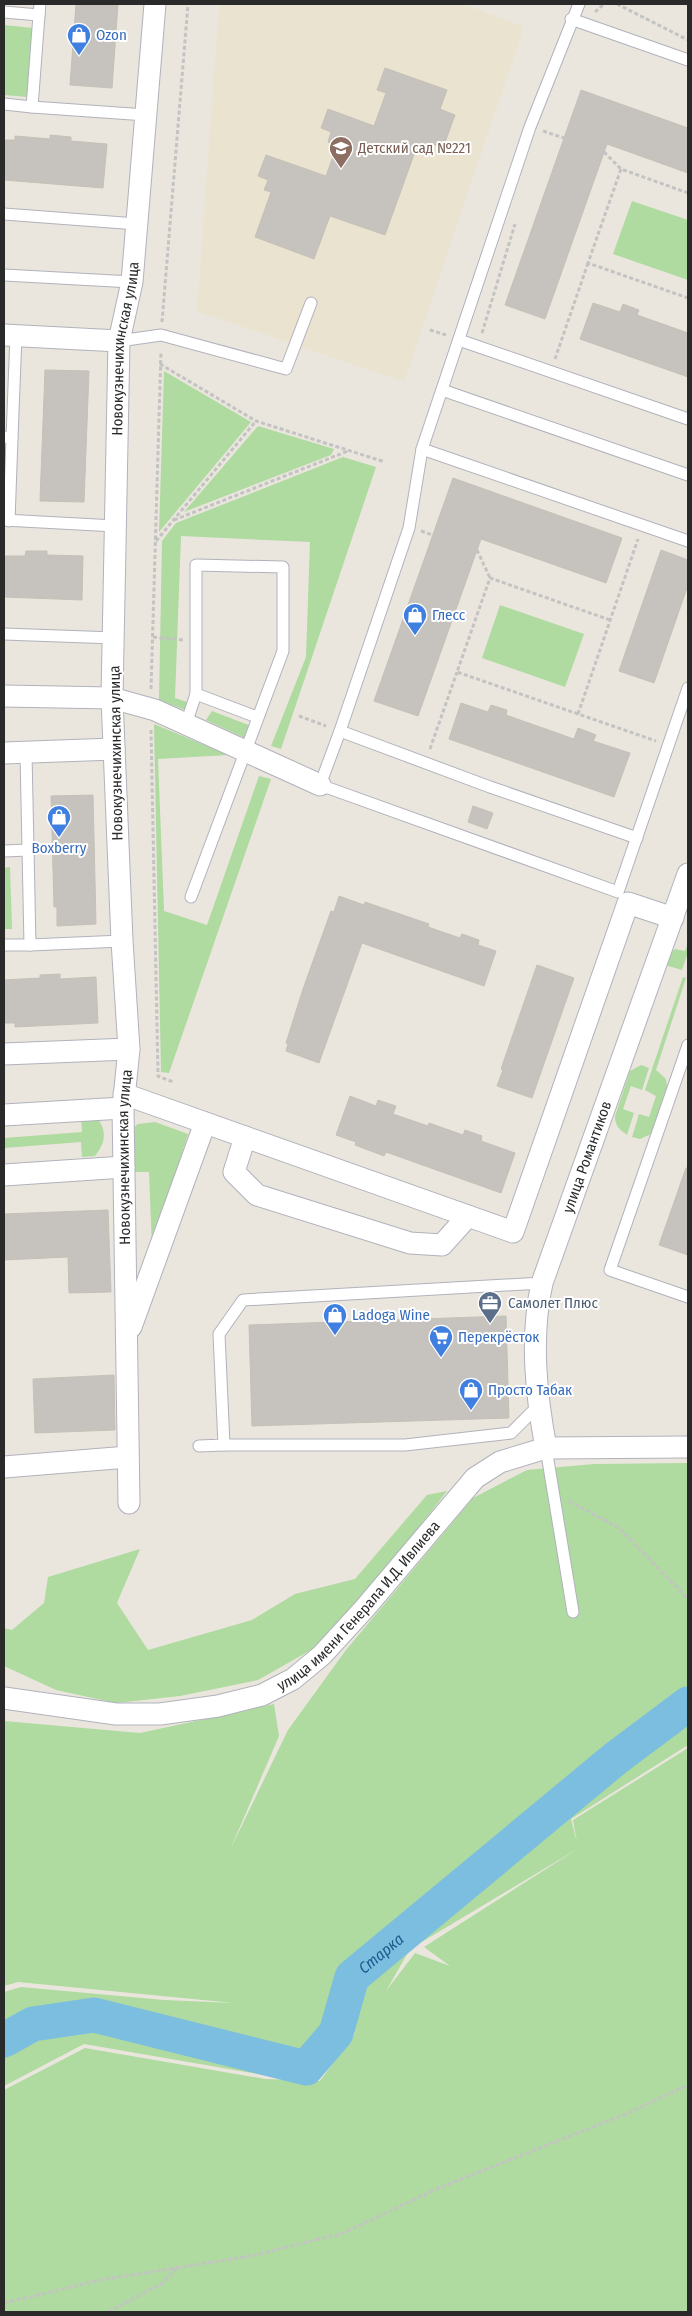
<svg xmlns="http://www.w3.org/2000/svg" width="692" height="2316" font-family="'Fira Sans Condensed',sans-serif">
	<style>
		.education { fill: #eae3cf }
		.green { fill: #afdaa0; fill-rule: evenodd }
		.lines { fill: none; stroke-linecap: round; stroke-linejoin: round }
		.river { stroke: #7cbee0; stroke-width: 35 }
		.building { fill: #c6c2bd; stroke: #c5c1b7 }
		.lane-casing { stroke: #b1b2bc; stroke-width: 13 }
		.street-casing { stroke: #b1b2bc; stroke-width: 23 }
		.path { stroke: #c3c3c3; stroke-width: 3; stroke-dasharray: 4 2.5; stroke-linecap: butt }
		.lane { stroke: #fff; stroke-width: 11 }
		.street { stroke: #fff; stroke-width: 21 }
		.labels { text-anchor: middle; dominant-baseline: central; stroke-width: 4; stroke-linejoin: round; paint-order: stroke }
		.shop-label { font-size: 15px; fill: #366cbe; stroke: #fff; text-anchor: start }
		.education-label { font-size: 15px; fill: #785e54; stroke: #fff; text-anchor: start }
		.street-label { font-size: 15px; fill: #2a2a2a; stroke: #fff }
		.service-label { font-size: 15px; fill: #4e5e75; stroke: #fff; text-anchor: start }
		.water-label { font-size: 16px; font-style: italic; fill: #1d5c8b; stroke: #fff }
	</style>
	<rect width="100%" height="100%" fill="#eae6dd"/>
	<!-- education -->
	<path class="education" d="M219 4H464L524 27 404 382 197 311Z"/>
	<!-- green -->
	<g class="green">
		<path d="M4 25 33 28 27 97 4 95Z"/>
		<path d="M632 201 688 220V280L613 254Z"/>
		<path d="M164 371 251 422 159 532Z"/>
		<path d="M258 426 334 449 331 455 184 512Z"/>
		<path d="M343 457 376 467 281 749 271 746 306 657 310 542 181 536 175 698 187 702 185 710 159 700 162 541 176 523Z"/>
		<path d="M500 605 584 634 565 687 482 658Z"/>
		<path d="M212 711 251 726 247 739 206 720Z"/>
		<path d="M154 724 228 755 158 759 164 911 207 925 259 776 271 779 169 1073 161 1072Z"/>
		<path d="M10 867 12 929H4V868Z"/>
		<path d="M688 943V952L682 970 665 965 669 955 675 949 685 951Z"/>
		<path d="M683 977 686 978 656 1070 666 1079 667 1087 651 1134 640 1139 632 1137 639 1114 649 1117 656 1096 645 1090Z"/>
		<path d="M641 1065 649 1068 642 1090 631 1086 623 1109 634 1113 627 1135C619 1129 615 1126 615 1116L630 1071Z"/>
		<path d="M97 1117C107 1132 106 1142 95 1156L82 1157 81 1142 4 1148V1138L82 1132 81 1118Z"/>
		<path d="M155 1122 188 1134 152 1248 149 1172H134L131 1130 138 1124Z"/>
		<path d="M688 1463V1745L571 1819 577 1843 573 1820 688 1748V2312H4V2090L85 2048 265 2079 320 2081 361 2025 319 2078 263 2075 84 2044 4 2086V1992L21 1987 164 2000 234 2003 18 1982 4 1986V1721L140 1733 274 1704 279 1736 230 1850 288 1730 346 1650 473 1498 527 1470 594 1464ZM579 1848 424 1947 450 1966 415 1953 386 1991 410 1949Z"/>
		<path d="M447 1491 364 1599 311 1650 258 1680 180 1696 116 1703 56 1690 4 1666V1628L12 1630 44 1603 48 1577 140 1549 117 1603 148 1650 252 1620 295 1594 355 1579 427 1495Z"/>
	</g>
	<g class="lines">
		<!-- river -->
		<path class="river" id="s1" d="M4 2040 33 2024 94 2015 306 2068 336 2033 352 1977 616 1758 688 1704"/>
	</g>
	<!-- building -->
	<g class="building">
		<path d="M76 4H118L112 88 70 85Z"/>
		<path d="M385 68 447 90 440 109 455 115 443 148 433 144 430 154 416 149 385 235 330 216 314 259 255 237 271 192 264 190 268 180 258 176 266 155 326 176 337 145 328 142 331 132 321 128 328 109 374 126 386 93 377 90Z"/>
		<path d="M581 90 688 128V173L607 144 545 319 505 305Z"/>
		<path d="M50 135 71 137V141L107 144 103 188 4 180V140H15V136L50 139Z"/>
		<path d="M593 303 620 312 623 304 639 310 637 315 688 333V377L580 339Z"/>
		<path d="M45 370 89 371 84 502 40 501Z"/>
		<path d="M453 478 622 538 606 583 481 539 418 716 374 701Z"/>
		<path d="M661 550 688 560V585L654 683 619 671Z"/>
		<path d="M26 551H47V555L83 556 82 600 4 597V556H25Z"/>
		<path d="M461 703 488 712 491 705 507 710 506 715 574 739 578 728 596 735 593 741 630 753 614 797 449 739Z"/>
		<path d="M93 795 96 924 57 926V907H54L51 796Z"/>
		<path d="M473 806 493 813 487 829 468 822Z"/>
		<path d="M339 896 364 905 365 902 429 924 428 927 460 938 462 934 479 940 478 945 496 951 484 986 362 943 319 1063 286 1051 288 1044 286 1043 303 989 331 911 334 912Z"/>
		<path d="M537 965 574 978 532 1098 497 1086 503 1070 501 1069Z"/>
		<path d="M60 974V979L96 977 98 1023 15 1027V1023H4V980L40 978V975Z"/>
		<path d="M350 1096 376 1106 378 1100 396 1106 393 1114 428 1126 429 1123 463 1135 465 1130 482 1136 481 1141 515 1153 501 1193 386 1152 384 1156 355 1145 356 1142 336 1135Z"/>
		<path d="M686 1168H688V1255L659 1245Z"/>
		<path d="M108 1210 111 1292 69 1293 68 1257 4 1260V1214Z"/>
		<path d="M506 1316 509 1418 252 1426 249 1325Z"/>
		<path d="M114 1375 115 1430 35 1433 33 1379Z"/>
	</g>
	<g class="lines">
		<!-- lane casing -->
		<g class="lane-casing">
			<g id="lane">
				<path d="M579 4 530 127 422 449 409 528 340 731 490 787 637 838"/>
				<path d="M4 12 39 15 40 4"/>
				<path d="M39 15 32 107 146 115"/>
				<path d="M571 19 688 60"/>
				<path d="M4 104 32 107"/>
				<path d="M4 214 137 224"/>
				<path d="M4 275 132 282"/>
				<path d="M459 340 688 419"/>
				<path d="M119 341 161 335 286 369 311 303"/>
				<path d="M442 390 688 475"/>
				<path d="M4 437 12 438 9 521"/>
				<path d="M12 438 16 335"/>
				<path d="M422 449 688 541"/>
				<path d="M4 520 115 526"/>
				<path d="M4 634 114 638"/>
				<path d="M196 694 257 717"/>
				<path d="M186 724 196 694V565L283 567V651L191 897"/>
				<path d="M340 731 320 785 618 892 688 688"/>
				<path d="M26 753 30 945 122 941"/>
				<path d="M4 851 28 850"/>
				<path d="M4 945H30"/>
				<path d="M688 1045 610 1270 688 1297"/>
				<path d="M224 1445H405L511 1433 538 1406"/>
				<path d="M199 1446 224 1445 219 1334 243 1300 542 1283"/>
				<path d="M546 1448 573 1612"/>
			</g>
		</g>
		<!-- street casing -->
		<g class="street-casing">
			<g id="street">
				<path d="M4 335 119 341"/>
				<path d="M4 696 112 698 155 710 320 785"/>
				<path d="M4 753 114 749"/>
				<path d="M4 1054 129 1049"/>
				<path d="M124 1094 513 1232 628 903 673 918"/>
				<path d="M4 1115 123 1108"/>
				<path d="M245 1137 234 1172 257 1195 410 1243 442 1245 468 1216"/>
				<path d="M4 1175 124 1167"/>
				<path d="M131 1327 205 1123"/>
				<path id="s2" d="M546 1448C536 1394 530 1338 542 1283L688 874"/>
				<path d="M4 1467 128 1457"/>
				<path id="s3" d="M129 1503 123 1108 129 1049 122 941 112 698 119 341 132 282 155 4"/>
				<path id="s4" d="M4 1698 116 1714H160L218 1706 262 1695 293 1679 322 1655 365 1608 475 1478 500 1462 546 1448 688 1447"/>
			</g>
		</g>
		<!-- path -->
		<g class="path">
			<path d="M617 4 688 40"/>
			<path d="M595 12 604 4"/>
			<path d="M543 131 564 138"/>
			<path d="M604 152 621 169"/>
			<path d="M688 193 621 169 588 263 688 298"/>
			<path d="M162 322 188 4"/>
			<path d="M430 330 446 335"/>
			<path d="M482 333 515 224"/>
			<path d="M555 359 588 263"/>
			<path d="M160 364 256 421 385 462"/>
			<path d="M174 520 348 451"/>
			<path d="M421 531 433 535"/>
			<path d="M156 541 256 421"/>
			<path d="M477 550 490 578"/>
			<path d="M610 620 490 578 457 672 656 741"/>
			<path d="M153 637 183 640"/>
			<path d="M151 689 161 351"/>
			<path d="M578 714 638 539"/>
			<path d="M299 716 326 726"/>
			<path d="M151 730 158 1076 173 1082"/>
			<path d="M430 749 457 672"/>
			<path d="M569 1501 619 1528 688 1599"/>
			<path d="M4 2303 100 2280 251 2256 343 2233 441 2187 626 2114 688 2085"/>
			<path d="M108 2312 163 2283 177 2268"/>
		</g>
		<!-- lane -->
		<use href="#lane" class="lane"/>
		<!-- street -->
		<use href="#street" class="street"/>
	</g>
	<!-- icons -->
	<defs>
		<g id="shop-pin" transform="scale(1.25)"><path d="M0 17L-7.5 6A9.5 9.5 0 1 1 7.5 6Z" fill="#3f7fe0" stroke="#fff"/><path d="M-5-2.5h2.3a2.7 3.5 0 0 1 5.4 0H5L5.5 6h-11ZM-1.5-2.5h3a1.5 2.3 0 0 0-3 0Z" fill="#fff"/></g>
		<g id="school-pin" transform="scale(1.25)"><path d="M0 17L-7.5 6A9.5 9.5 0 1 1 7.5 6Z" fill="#8d6e63" stroke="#fff"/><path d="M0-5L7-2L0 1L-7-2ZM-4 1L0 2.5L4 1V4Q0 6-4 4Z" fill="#fff"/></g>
		<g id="office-pin" transform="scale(1.25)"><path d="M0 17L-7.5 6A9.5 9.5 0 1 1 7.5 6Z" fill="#5c6f8a" stroke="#fff"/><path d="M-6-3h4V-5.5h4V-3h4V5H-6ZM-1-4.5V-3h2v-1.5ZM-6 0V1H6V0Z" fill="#fff"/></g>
		<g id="supermarket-pin" transform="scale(1.25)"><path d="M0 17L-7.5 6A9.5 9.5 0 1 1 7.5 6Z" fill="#3f7fe0" stroke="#fff"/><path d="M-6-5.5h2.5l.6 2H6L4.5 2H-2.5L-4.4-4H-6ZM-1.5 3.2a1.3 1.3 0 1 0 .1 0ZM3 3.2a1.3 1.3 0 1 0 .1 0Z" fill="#fff"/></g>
	</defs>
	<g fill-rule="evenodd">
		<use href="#shop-pin" x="79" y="35"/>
		<use href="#school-pin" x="341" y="148"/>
		<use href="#shop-pin" x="415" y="615"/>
		<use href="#shop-pin" x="59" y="817"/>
		<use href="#office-pin" x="490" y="1303"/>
		<use href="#shop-pin" x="335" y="1315"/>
		<use href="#supermarket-pin" x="441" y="1337"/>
		<use href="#shop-pin" x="471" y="1390"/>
	</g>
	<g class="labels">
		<!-- shop labels -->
		<g class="shop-label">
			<text x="96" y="35">Ozon</text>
			<text x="432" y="615">Глесс</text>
			<text x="59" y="848" text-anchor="middle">Boxberry</text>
			<text x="352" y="1315">Ladoga Wine</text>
			<text x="458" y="1337">Перекрёсток</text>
			<text x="488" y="1390">Просто Табак</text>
		</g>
		<!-- education labels -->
		<g class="education-label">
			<text x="358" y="148">Детский сад №221</text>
		</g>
		<!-- street labels -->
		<g class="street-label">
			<text stroke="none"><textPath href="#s3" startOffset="1156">Новокузнечихинская улица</textPath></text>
			<text transform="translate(116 753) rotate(-91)">Новокузнечихинская улица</text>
			<text stroke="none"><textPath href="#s3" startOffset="346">Новокузнечихинская улица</textPath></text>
			<text stroke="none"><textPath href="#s2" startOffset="300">улица Романтиков</textPath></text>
			<text stroke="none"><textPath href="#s4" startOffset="394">улица имени Генерала И.Д. Ивлиева</textPath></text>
		</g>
		<!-- service labels -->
		<g class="service-label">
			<text x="508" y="1303">Самолет Плюс</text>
		</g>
		<!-- water labels -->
		<g class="water-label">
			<text stroke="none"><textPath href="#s1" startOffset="455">Старка</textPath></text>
		</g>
	</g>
	<!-- border -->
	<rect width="692" height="2316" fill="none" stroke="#2a2a2a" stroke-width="10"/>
</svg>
